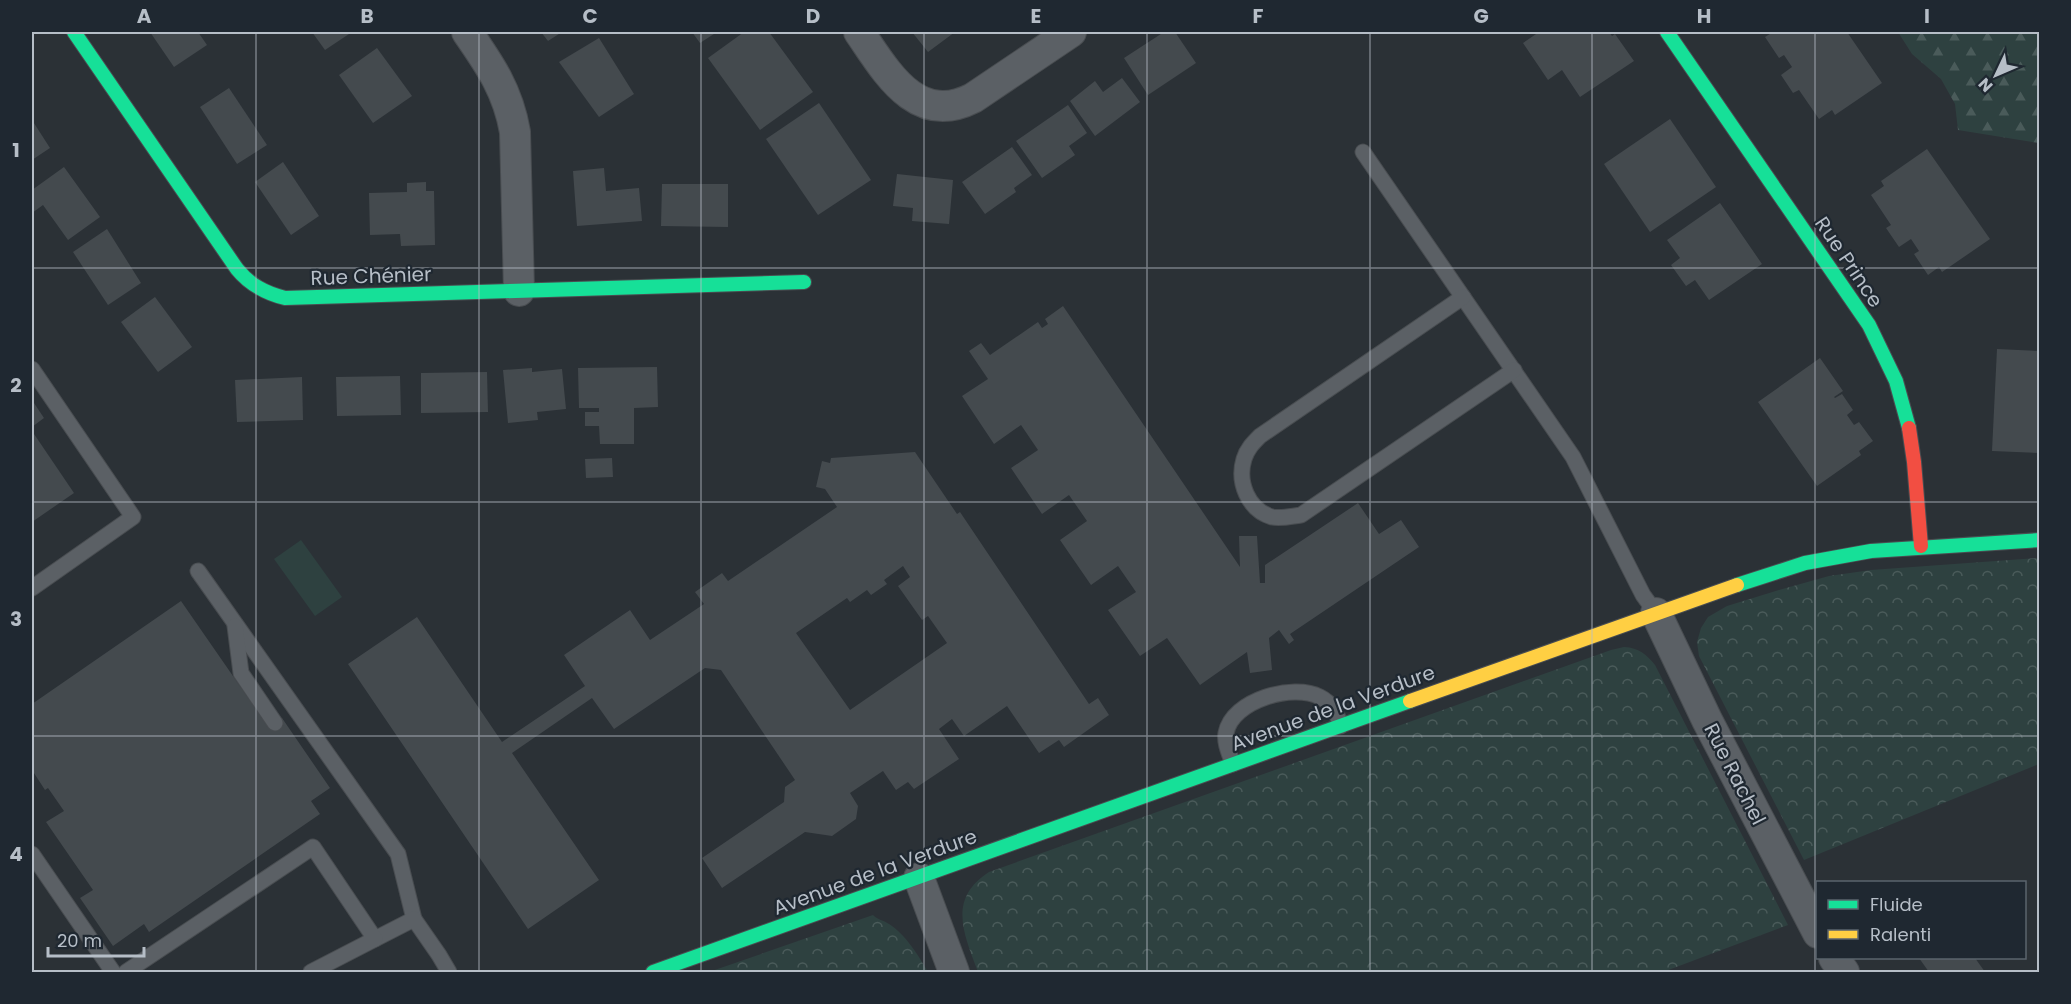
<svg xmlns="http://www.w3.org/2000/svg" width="2071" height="1004" font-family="Poppins,sans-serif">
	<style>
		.green { fill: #2e4140 }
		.forest { fill: url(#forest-firs) }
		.park { fill: url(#park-crowns) }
		.building { fill: #444a4e; fill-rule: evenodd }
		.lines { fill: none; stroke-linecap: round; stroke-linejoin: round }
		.lane-casing { stroke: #494d51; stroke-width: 17 }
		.street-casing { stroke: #494d51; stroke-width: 32 }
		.fast-casing { stroke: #494d51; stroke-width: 16 }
		.slow-casing { stroke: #494d51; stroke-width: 16 }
		.jam-casing { stroke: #494d51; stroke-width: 16 }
		.lane { stroke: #5b6065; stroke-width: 15 }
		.street { stroke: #5b6065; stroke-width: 30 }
		.fast { stroke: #16e098; stroke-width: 14 }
		.slow { stroke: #ffcf43; stroke-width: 14 }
		.jam { stroke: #f24e42; stroke-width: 14 }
		.grid { fill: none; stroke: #b6bec7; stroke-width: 1.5; stroke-opacity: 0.55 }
		.labels { text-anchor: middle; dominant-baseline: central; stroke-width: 4.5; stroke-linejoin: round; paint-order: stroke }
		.street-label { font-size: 20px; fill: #b6bec7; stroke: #1f2831 }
		.neatline { fill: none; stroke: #b6bec7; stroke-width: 2 }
		.grid-label { font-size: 20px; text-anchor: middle; font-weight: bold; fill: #b6bec7 }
	</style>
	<defs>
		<pattern id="forest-firs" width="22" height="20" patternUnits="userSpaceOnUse" patternTransform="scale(1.5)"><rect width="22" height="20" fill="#2e4140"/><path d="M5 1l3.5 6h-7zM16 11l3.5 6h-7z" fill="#4a5b5a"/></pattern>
		<pattern id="park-crowns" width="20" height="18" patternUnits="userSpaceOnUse" patternTransform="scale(1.5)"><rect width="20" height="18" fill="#2e4140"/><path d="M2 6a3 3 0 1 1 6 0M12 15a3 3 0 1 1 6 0" fill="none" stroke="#4a5b5a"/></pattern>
	</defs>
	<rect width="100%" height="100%" fill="#2b3136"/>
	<!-- green -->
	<path class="green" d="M301 540 342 597 315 616 274 559Z"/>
	<!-- forest -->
	<path class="forest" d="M1898 32H2039V143L1958 130 1955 104 1941 79 1912 54Z"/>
	<!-- park -->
	<g class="park">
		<path d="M2039 558V764L1804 860 1699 656 1697 642 1701 628 1708 617 1727 606 1779 590 1829 576 1871 570Z"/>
		<path d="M1624 647C1639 648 1646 654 1655 665L1788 925 1663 972H978C964 934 947 899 989 872L1611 650Z"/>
		<path d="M873 915C878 920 883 920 889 924 905 934 919 956 928 972H709Z"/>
	</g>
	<!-- building -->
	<g class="building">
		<path d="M150 32H198L207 45 174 67Z"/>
		<path d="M312 32H352L325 50Z"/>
		<path d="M541 32H562L548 41Z"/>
		<path d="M692 32H717L700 43Z"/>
		<path d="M744 32H769L813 92 760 130 708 58Z"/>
		<path d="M912 32H955L928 52Z"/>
		<path d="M1164 32H1175L1196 63 1148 95 1124 58Z"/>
		<path d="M1539 32H1609L1612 36 1615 34 1634 61 1580 97 1562 70 1548 80 1523 43Z"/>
		<path d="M1773 32H1847L1882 83 1835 115 1832 110 1819 119 1799 90 1793 93 1781 75 1792 67 1784 55 1779 58 1765 37Z"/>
		<path d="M599 38 634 94 599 117 559 62Z"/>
		<path d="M377 48 412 96 373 123 339 75Z"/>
		<path d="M1122 78 1140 102 1095 136 1070 101 1095 81 1103 92Z"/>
		<path d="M229 88 267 145 237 164 200 107Z"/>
		<path d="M819 103 871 180 818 215 766 139Z"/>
		<path d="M1068 105 1087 133 1069 146 1075 155 1042 178 1016 141Z"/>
		<path d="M1670 119 1716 187 1650 232 1604 164Z"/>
		<path d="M32 120 50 148 32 160Z"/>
		<path d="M1012 147 1032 175 1014 188 1016 192 985 214 962 182Z"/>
		<path d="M1927 149 1990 239 1942 272 1939 267 1928 275 1914 254 1919 251 1911 239 1899 247 1886 228 1891 225 1871 195 1884 186 1881 181Z"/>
		<path d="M283 162 319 216 291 235 255 182Z"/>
		<path d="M64 167 100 217 68 240 43 205 32 213V190Z"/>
		<path d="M604 168 606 191 639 188 642 221 577 226 573 171Z"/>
		<path d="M897 174 953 180 949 224 912 221 913 208 893 206Z"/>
		<path d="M426 182V191H434L435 245 401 246 400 234 370 235 369 193 407 192V183Z"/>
		<path d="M662 184H728V227L661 226Z"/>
		<path d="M1720 203 1762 264 1709 300 1695 280 1686 286 1671 265 1680 258 1667 240Z"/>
		<path d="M107 229 141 283 108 305 73 252Z"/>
		<path d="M155 297 192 347 158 372 121 322Z"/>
		<path d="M1063 306 1240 567 1239 536H1257L1260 583H1265V565L1358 503 1379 534 1401 520 1419 547 1290 634 1294 640 1289 644 1279 630 1269 638 1272 670 1250 673 1247 652 1200 685 1167 638 1140 656 1108 610 1136 592 1118 566 1091 585 1060 540 1087 521 1069 495 1042 514 1011 468 1038 450 1021 425 994 444 962 396 988 379 969 351 981 343 990 355 1038 322 1042 328 1048 324 1045 319Z"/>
		<path d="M1997 349 2040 351V453L1992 451Z"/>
		<path d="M1820 358 1843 391 1834 397 1835 398 1842 394 1853 410 1847 415 1854 425 1859 422 1873 441 1859 451 1861 455 1817 486 1758 402Z"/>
		<path d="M657 367 658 407 634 408V444H600L599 426H585V412H599V408H579L578 368Z"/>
		<path d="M532 368V372L562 369 566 409 537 412 538 420 508 423 503 370Z"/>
		<path d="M487 372 488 412 421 413V373Z"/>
		<path d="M400 376 401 415 337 416 336 377Z"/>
		<path d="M302 377 303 420 237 422 235 380Z"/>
		<path d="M32 400 44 418 32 427Z"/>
		<path d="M32 431 74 493 32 522Z"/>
		<path d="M915 452 957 514 960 512 1089 704 1098 698 1109 715 1064 747 1059 740 1039 753 1007 706 964 736 952 719 939 729 959 759 914 789 908 782 896 790 883 771 850 793 858 806 856 819 832 836 805 832 722 888 702 858 784 802 785 787 795 780 721 670 705 668 614 729 592 698 512 753 599 880 528 929 348 664 417 617 502 742 585 686 564 655 630 610 650 640 704 604 695 592 722 573 728 581 837 507 825 489 816 487 822 461 830 463 831 458ZM903 566 910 577 898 586 922 620 928 616 947 643 850 710 796 633 847 598 850 602 867 590 871 595 887 584 884 580Z"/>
		<path d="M612 458 613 477 586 478 585 459Z"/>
		<path d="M181 601 269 728 282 718 330 788 311 801 320 814 149 932 144 924 113 946 80 898 93 890 46 822 64 811 48 788 45 790 32 770V704Z"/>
		<path d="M1919 958H1975L1985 972H1929Z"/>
	</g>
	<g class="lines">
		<!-- lane casing -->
		<g class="lane-casing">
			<g id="lane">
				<path d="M1363 152 1573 457 1643 595 1656 613"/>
				<path d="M1463 297 1260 436C1253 443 1247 449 1244 459 1237 482 1248 510 1272 517 1281 519 1292 516 1301 515L1514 370"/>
				<path d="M32 369 133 517 32 588"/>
				<path d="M198 571 398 854 414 919"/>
				<path d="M235 626 241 673 275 723"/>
				<path d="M1233 764C1230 755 1224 743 1226 733 1232 700 1293 683 1320 697 1332 703 1337 714 1341 726"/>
				<path d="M32 854 113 972"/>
				<path d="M375 939 414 919 439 955 449 972"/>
				<path d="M126 972 313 847 375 939 311 972"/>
			</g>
		</g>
		<!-- street casing -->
		<g class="street-casing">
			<g id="street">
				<path d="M467 32C490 65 508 91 515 132L519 291"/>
				<path d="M859 32C886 71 916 127 973 98L1071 32"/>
				<path d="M1656 613 1707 720 1818 933"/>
				<path d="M919 878 954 972"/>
				<path d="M1834 958 1844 972"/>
			</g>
		</g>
		<!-- fast casing -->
		<g class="fast-casing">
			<g id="fast">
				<path d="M74 32 237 269C250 285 265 293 285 298L804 282"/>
				<path d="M1667 32 1869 325 1896 381 1909 428"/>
				<path d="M1737 585 1805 563 1871 551 2040 540"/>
				<path d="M653 972 1410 701"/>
			</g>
		</g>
		<!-- slow casing -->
		<g class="slow-casing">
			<path id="slow" d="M1410 701 1737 585"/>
		</g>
		<!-- jam casing -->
		<g class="jam-casing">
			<path id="jam" d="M1909 428 1914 462 1921 546"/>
		</g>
		<!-- lane -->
		<use href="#lane" class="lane"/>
		<!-- street -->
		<use href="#street" class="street"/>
		<!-- fast -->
		<use href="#fast" class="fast"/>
		<!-- slow -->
		<use href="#slow" class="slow"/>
		<!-- jam -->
		<use href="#jam" class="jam"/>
	</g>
	<!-- grid -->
	<path class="grid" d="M256 32V972M479 32V972M701 32V972M924 32V972M1147 32V972M1370 32V972M1592 32V972M1815 32V972M32 268H2040M32 502H2040M32 736H2040"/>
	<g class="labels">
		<!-- street labels -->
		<g class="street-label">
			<text transform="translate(1849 262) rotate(56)">Rue Prince</text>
			<text transform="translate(371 276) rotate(-2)">Rue Chénier</text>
			<text transform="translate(1333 708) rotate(-20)">Avenue de la Verdure</text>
			<text transform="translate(1735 774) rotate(63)">Rue Rachel</text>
			<text transform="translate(875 872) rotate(-20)">Avenue de la Verdure</text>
		</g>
	</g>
	<!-- border -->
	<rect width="2071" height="1004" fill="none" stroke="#1f2831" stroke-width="66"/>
	<!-- legend -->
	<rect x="1816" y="881" width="210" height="78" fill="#1f2831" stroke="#5b646d" stroke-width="1.5"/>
	<rect x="1828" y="900" width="30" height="9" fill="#16e098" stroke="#5b646d" stroke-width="1.5"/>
	<text x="1870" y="911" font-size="18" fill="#b6bec7">Fluide</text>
	<rect x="1828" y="930" width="30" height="9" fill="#ffcf43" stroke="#5b646d" stroke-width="1.5"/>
	<text x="1870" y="941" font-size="18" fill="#b6bec7">Ralenti</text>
	<!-- north arrow -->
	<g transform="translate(1996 75) rotate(226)" stroke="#1f2831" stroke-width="4.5" paint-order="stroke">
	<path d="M0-4.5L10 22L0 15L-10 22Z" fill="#b6bec7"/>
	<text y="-9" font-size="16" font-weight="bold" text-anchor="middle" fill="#b6bec7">N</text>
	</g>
	<!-- scale -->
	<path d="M48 947v9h96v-9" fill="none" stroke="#b6bec7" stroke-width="3"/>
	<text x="57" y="947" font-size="18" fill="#b6bec7" stroke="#1f2831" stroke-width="4.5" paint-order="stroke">20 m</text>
	<rect x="33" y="33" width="2005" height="938" class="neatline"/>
	<g class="grid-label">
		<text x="144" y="23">A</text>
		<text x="367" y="23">B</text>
		<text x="590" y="23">C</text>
		<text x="813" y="23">D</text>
		<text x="1036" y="23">E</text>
		<text x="1258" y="23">F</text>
		<text x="1481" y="23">G</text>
		<text x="1704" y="23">H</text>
		<text x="1927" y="23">I</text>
		<text x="16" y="157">1</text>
		<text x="16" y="392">2</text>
		<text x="16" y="626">3</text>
		<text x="16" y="861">4</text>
	</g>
</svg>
